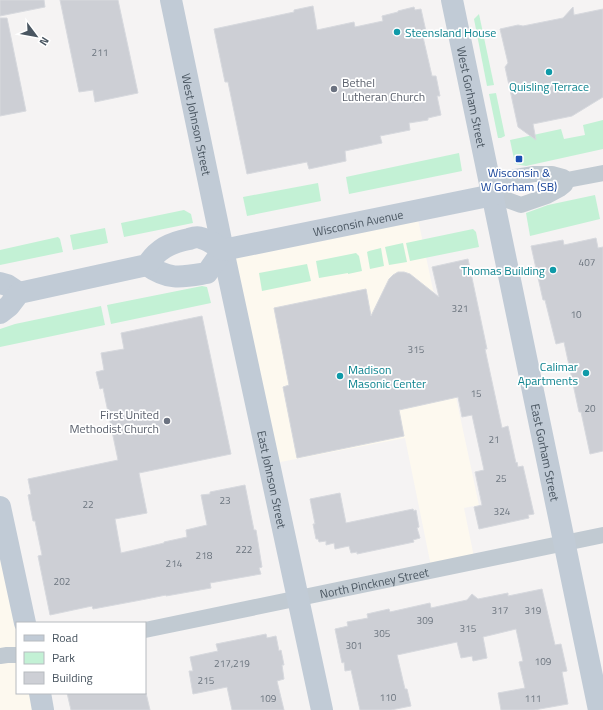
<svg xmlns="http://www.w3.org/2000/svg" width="603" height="710" font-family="'Titillium Web',sans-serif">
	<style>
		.commercial { fill: #fdf9ef }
		.green { fill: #c3f1d5 }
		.building { fill: #cdcfd5; stroke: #d7d9de }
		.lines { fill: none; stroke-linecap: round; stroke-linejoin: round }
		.street { stroke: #c1cad2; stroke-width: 16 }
		.secondary { stroke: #c1cbd6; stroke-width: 22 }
		.culture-dot { fill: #0f9aa8; stroke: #fff; stroke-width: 1.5 }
		.worship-dot { fill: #6b7280; stroke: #fff; stroke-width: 1.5 }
		.transit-dot { fill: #1a4fb4; stroke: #fff; stroke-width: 1.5 }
		.labels { text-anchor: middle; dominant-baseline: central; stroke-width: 3.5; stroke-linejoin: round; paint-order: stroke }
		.number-label { font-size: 10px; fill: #6b747e }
		.culture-label { font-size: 12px; fill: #0d838f; stroke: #fff; text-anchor: start }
		.worship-label { font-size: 12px; fill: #5b616d; stroke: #fff; text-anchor: start }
		.street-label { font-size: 12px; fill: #4a5661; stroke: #fff }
		.transit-label { font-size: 12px; fill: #164399; stroke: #fff }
	</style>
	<rect width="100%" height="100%" fill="#f5f3f3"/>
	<!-- commercial -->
	<g class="commercial">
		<path d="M416 210 479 505 464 508 475 562 432 571 405 438 270 464 223 250Z"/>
		<path d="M0 507 17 623V693H40L43 710H0Z"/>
	</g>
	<!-- green -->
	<g class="green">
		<path d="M479 14 494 85 487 86 474 19Z"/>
		<path d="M496 93 505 136 501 138H498L489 94Z"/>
		<path d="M603 120V149L526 166 515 164 510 140 561 129 564 139 585 135 583 125Z"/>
		<path d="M459 153 462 171 349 194 346 177Z"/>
		<path d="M318 183 321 201 247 216 243 197Z"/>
		<path d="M595 195 600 219 530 236 526 213 548 205Z"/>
		<path d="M184 210 191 214 193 223 124 237 121 223Z"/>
		<path d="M105 228 108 243 73 250 70 235Z"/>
		<path d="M473 229 476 232 479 247 410 261 406 243Z"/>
		<path d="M58 237 60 239 63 252 0 265V250Z"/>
		<path d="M403 243 407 262 389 265 385 247Z"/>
		<path d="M381 248 384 266 370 269 367 252 369 251Z"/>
		<path d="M356 253 359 256 362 271 348 274V273L319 278 316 261Z"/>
		<path d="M307 264 311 281 262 291 259 273Z"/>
		<path d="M202 286 207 287 211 303 111 324 107 305Z"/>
		<path d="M101 306 105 325 0 347V329L15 324Z"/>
	</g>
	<!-- building -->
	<g class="building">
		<path d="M0 0H44L45 7 0 16Z"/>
		<path d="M60 0H118L138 93 95 102 93 90 79 92Z"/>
		<path d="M313 6 317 30 354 22 355 27 383 21 382 16 398 12V11L414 7 415 10 421 9 427 36 423 37 432 76H436L440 96H437L441 115 428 118V120L409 123 410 130 380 136 382 143 345 151 346 161 309 169 307 162 247 174 228 82H225L214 29 294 12V10Z"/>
		<path d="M573 7 574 15 603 9V97L572 116 533 124 536 140 518 127 505 67 508 63 500 29 518 25 523 26 563 18Z"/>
		<path d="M0 18H7L26 111 0 116Z"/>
		<path d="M596 238 598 248 603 247V451L590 454 581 412H579L564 342 556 344 545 300H543L531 246 563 240 564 245Z"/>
		<path d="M468 259 487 349H485L502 428 508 426 516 463 517 462 518 467 523 466 534 514 528 515 529 518 479 529 474 507 482 505 475 472 484 470 472 415 462 417 458 397 399 410 404 436 297 458 283 387 289 385 274 308 366 289 371 316 389 279 393 275 398 272H404L410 274 439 297 432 267Z"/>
		<path d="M202 316 231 454 139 473 147 513 115 519 121 553 164 543V542L187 537 186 530 207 525 201 495 210 494V492L245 485 254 530H256L262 567 259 568 261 574 210 583 211 588 166 596V595L141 600 93 609 92 606 50 615 38 556 42 555 35 521H33L28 495 31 494 28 479 118 460 103 388 100 389 96 372 104 370 101 353 124 349 121 333Z"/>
		<path d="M340 493 346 523 413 509 414 511 416 510 419 527 417 528 420 538 413 540 414 542 357 554V552L351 553 349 546 335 549 334 543 326 545V541L319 542 318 539H316L313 524H315L310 499Z"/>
		<path d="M542 589 555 645 561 644 567 671 562 672 568 704 534 710H501L498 693 525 688 519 662 523 661 516 629 483 637 487 658 473 661 472 656 461 658 457 642 397 655 405 689H407L411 706 391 710H360L351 670 345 671 344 662 342 663 335 629 348 626 347 622 368 618 367 614 389 609 390 612 430 603 431 608 467 600 472 594 478 599 508 593V596Z"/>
		<path d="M266 634 267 638 276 636 279 651 281 650 284 665H282L284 679 277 681 284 710H232L227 687 193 694 189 671H193L190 657 218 651 216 644Z"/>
		<path d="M67 693H146L150 710H71Z"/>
	</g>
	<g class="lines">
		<!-- street -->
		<g class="street">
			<path d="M493 195 515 177 534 174H552L563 177 567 180 603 173"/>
			<path d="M493 195 521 205 547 196 560 189 565 185 567 180"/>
			<path id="s1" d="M145 630 603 535"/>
			<path d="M0 656 7 655H17"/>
		</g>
		<!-- secondary -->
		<g class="secondary">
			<path id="s2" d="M171 0 223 250 322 710"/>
			<path id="s3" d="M452 0 599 710"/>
			<path d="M147 265C169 281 183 277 207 273L223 250"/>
			<path d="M0 283 7 285 19 293"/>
			<path id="s4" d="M0 313 9 306 19 293 147 265C158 249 169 243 189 239 192 238 197 236 201 238 209 240 216 246 223 250L493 195"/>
			<path d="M0 507 25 623"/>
			<path d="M40 693 43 710"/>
		</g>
	</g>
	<!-- markers -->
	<g class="culture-dot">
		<circle cx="397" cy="32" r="4"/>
		<circle cx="549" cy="72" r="4"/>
		<circle cx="553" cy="270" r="4"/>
		<circle cx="586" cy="373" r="4"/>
		<circle cx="340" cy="376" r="4"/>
	</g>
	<g class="worship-dot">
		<circle cx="334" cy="89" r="4"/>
		<circle cx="167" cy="421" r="4"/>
	</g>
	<rect class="transit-dot" x="515" y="155" width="8" height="8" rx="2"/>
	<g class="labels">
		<!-- number labels -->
		<g class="number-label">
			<text x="100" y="52">211</text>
			<text x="587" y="262">407</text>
			<text x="460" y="308">321</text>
			<text x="576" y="314">10</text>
			<text x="416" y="349">315</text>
			<text x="476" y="393">15</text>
			<text x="590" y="408">20</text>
			<text x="494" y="439">21</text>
			<text x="501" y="478">25</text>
			<text x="225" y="500">23</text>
			<text x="88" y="504">22</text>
			<text x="502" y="511">324</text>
			<text x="244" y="549">222</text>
			<text x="204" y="555">218</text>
			<text x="174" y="563">214</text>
			<text x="62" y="581">202</text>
			<text x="500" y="610">317</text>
			<text x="533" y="610">319</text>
			<text x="425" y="620">309</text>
			<text x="468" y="628">315</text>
			<text x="382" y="633">305</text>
			<text x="354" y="645">301</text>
			<text x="543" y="661">109</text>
			<text x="232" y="663">217,219</text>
			<text x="206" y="680">215</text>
			<text x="388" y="697">110</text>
			<text x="268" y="698">109</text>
			<text x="533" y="698">111</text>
		</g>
		<!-- culture labels -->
		<g class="culture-label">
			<text x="405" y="32">Steensland House</text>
			<text x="549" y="86" text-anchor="middle">Quisling Terrace</text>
			<text x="545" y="270" text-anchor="end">Thomas Building</text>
			<text x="578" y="366" text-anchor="end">Calimar<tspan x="578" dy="14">Apartments</tspan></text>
			<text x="348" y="369">Madison<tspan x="348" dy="14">Masonic Center</tspan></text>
		</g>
		<!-- worship labels -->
		<g class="worship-label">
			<text x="342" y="82">Bethel<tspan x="342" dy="14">Lutheran Church</tspan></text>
			<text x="159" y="414" text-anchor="end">First United<tspan x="159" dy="14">Methodist Church</tspan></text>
		</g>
		<!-- street labels -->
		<g class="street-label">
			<text stroke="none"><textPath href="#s3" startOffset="99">West Gorham Street</textPath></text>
			<text stroke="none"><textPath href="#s2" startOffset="127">West Johnson Street</textPath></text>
			<text stroke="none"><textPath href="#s4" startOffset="385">Wisconsin Avenue</textPath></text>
			<text stroke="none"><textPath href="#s3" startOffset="462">East Gorham Street</textPath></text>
			<text stroke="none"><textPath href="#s2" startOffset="490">East Johnson Street</textPath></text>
			<text stroke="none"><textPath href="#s1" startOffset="234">North Pinckney Street</textPath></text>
		</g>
		<!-- transit labels -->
		<g class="transit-label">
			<text x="519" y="172">Wisconsin &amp;<tspan x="519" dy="14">W Gorham (SB)</tspan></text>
		</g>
	</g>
	<!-- legend -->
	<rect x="16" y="622" width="130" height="72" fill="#ffffff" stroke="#b7bbc0"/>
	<rect x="24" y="635" width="20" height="6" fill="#c1cbd6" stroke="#b7bbc0"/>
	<text x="52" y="642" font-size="12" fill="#4a5661">Road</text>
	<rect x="24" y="652" width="20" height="12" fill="#c3f1d5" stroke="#b7bbc0"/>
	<text x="52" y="662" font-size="12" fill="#4a5661">Park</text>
	<rect x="24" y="672" width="20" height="12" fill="#cdcfd5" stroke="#b7bbc0"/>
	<text x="52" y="682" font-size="12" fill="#4a5661">Building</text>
	<!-- north arrow -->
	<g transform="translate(36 36) rotate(122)" stroke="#ffffff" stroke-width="3" paint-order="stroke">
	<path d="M0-3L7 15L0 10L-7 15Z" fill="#4a5661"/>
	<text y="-6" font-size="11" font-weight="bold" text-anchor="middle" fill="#4a5661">N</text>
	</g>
</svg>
